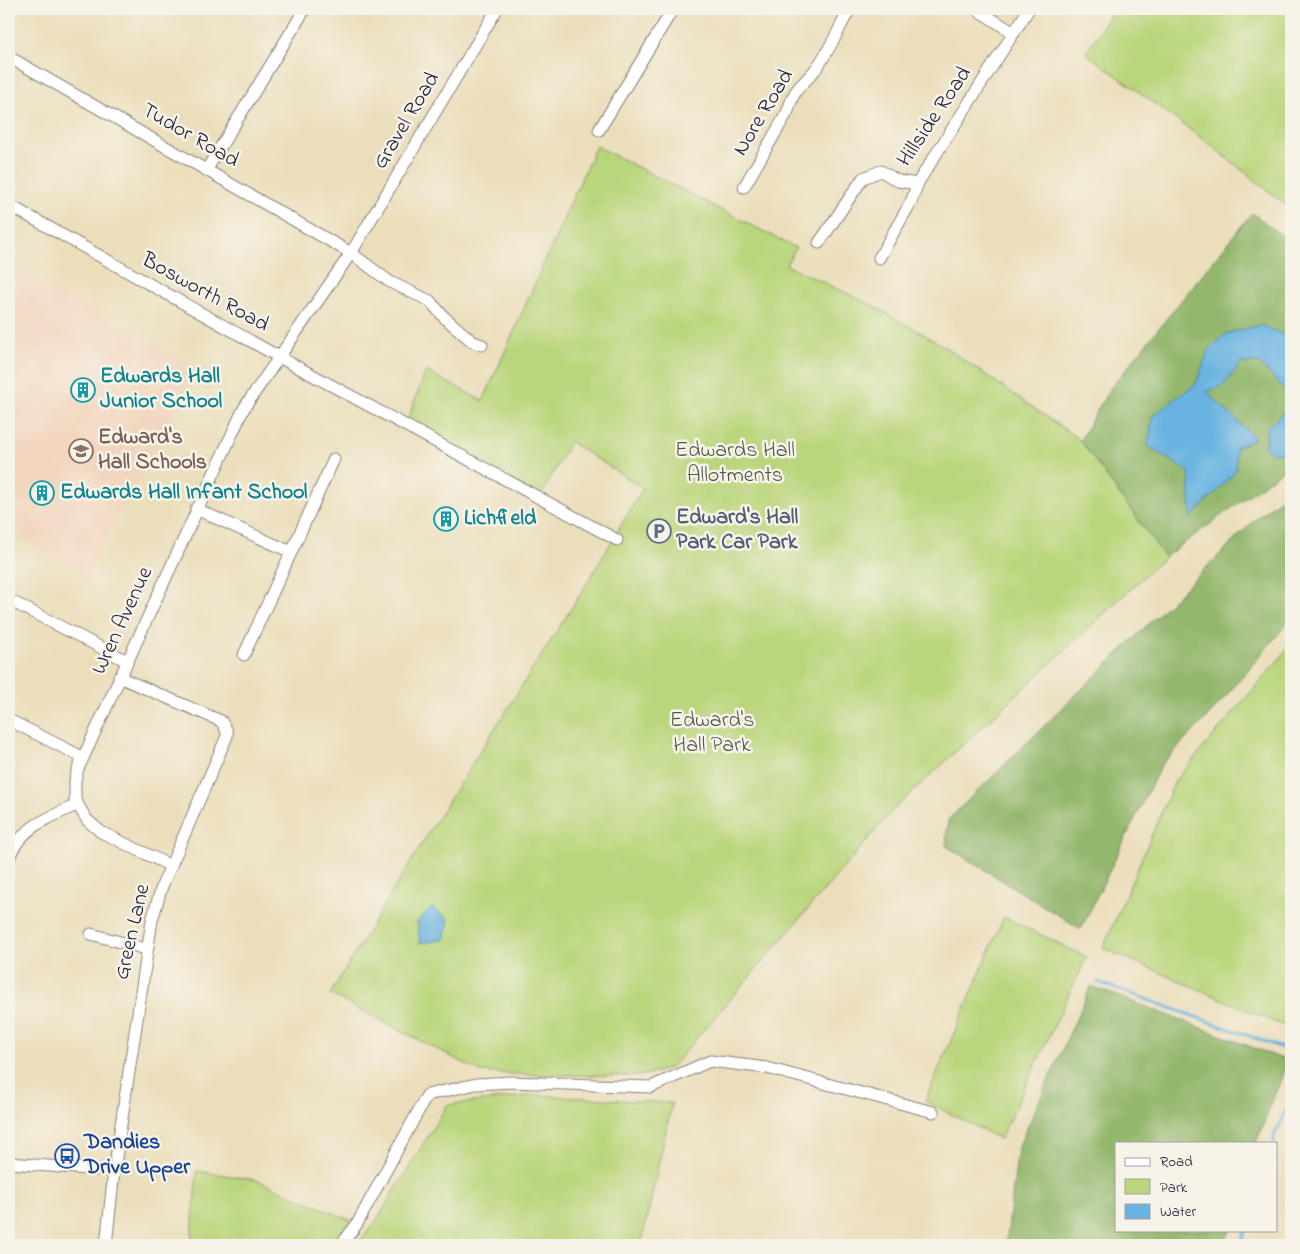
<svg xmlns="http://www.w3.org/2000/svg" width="1300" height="1254" font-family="'Indie Flower',sans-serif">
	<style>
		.built { fill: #f2d5bd }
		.green { fill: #bad67c; stroke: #6e7c5c }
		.forest { fill: #93b76c; stroke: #5a6c54 }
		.water { fill: #68b3e1; stroke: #456a8e }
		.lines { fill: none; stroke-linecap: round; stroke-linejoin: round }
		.stream { stroke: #68b3e1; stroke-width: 3 }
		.minor-casing { stroke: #86807b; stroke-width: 13 }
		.minor { stroke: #fff; stroke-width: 11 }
		.labels { text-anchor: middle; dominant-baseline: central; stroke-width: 5; stroke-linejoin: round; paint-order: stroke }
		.street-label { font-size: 22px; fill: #22223b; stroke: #f7f3e8 }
		.culture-label { font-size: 22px; font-weight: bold; fill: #0d838f; stroke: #f7f3e8; text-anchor: start }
		.education-label { font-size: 22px; font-weight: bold; fill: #785e54; stroke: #f7f3e8; text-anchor: start }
		.park-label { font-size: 22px; fill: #50584e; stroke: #f7f3e8 }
		.service-label { font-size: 22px; font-weight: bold; fill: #4e5e75; stroke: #f7f3e8; text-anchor: start }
		.transit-label { font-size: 22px; font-weight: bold; fill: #164399; stroke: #f7f3e8; text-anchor: start }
	</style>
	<rect width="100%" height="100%" fill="#f7f3e8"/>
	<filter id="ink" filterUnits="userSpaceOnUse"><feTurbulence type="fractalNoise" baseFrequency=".02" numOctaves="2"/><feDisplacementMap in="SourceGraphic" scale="10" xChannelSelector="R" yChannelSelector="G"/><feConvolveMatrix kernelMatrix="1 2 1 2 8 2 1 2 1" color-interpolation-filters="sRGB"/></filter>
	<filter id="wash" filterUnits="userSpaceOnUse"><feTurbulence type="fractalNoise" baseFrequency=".0096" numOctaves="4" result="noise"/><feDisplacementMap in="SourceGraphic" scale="20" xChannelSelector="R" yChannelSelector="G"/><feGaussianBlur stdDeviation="1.12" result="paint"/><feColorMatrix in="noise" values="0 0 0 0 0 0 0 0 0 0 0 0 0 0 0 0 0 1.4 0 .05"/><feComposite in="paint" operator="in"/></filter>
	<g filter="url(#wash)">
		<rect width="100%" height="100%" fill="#ebdebb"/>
		<!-- built -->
		<path class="built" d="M9 265 198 369 87 573 9 533Z"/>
		<!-- green -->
		<g class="green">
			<path d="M1114 9H1291V209L1207 142 1086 53Z"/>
			<path d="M596 146 796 248 786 265 872 305 942 345 1080 440 1165 557 894 809 671 1068 639 1076 530 1075 481 1072 330 994 429 832 583 590 643 488 570 442 540 498 406 424 426 371 483 401Z"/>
			<path d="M1291 645V1029L1103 948 1175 781Z"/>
			<path d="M1004 917 1087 957 1000 1139 925 1101Z"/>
			<path d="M536 1095 672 1103 641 1245H356L375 1223 447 1105Z"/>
			<path d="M197 1171 257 1180 352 1221 334 1245H191Z"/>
		</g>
		<!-- forest -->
		<g class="forest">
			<path d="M1252 213 1291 242V464L1165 557 1080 440 1109 390Z"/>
			<path d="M1291 491V619L1214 710 1161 765 1081 929 946 846 948 820 1259 516Z"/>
			<path d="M1091 986 1288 1061 1256 1143H1116V1230H1230L1224 1245H1006L1018 1148Z"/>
		</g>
		<!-- water -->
		<g class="water">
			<path d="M1260 325 1291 338V390L1286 391 1259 363H1241L1224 385 1207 392 1252 435 1254 440 1236 447V471L1191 518 1189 472 1148 446 1153 415 1196 384 1208 351 1225 334Z"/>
			<path d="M1283 413 1291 416V451L1272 453 1265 447 1267 427Z"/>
			<path d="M432 907 449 920 444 940 420 943 417 922Z"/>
		</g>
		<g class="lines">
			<!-- stream -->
			<g class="stream">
				<path d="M1098 982 1291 1051"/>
				<path d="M1274 1143V1136L1291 1101"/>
				<path d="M1240 1245 1246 1230"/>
			</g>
		</g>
	</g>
	<g filter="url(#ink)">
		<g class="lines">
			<!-- minor casing -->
			<g class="minor-casing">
				<g id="minor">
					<path d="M976 9 1014 33"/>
					<path d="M9 10 10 9"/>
					<path d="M9 57 351 253 497 9"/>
					<path d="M599 130 673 9"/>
					<path d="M207 169 305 9"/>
					<path d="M744 187 788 111C795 86 800 88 815 70 829 52 839 28 850 9"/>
					<path d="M9 205 279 357 617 540"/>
					<path d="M819 243 863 178 881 171 898 181 917 184 1029 9"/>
					<path d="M879 258 911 202 918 183"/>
					<path d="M196 509 291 552"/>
					<path d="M9 600 127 661"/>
					<path d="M244 655 334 459"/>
					<path d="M9 720 82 757"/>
					<path d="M9 858C20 827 50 817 77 805"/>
					<path d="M171 866 101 832 87 820 75 800V780L78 769 244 408 351 253 390 282 430 301 444 317 473 342 482 345"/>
					<path d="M91 934 146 949"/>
					<path d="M9 1163 114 1171"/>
					<path d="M106 1245 114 1171 152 920 162 886 227 736V731L221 721 119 677"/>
					<path d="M341 1245 357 1224 427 1095 476 1084 511 1082 651 1087 710 1061 767 1068 933 1112"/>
				</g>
			</g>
			<!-- minor -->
			<use href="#minor" class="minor"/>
		</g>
	</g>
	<!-- icons -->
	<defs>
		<g id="building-ring" transform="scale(1.25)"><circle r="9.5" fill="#f7f3e8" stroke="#0f9aa8" stroke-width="1.5"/><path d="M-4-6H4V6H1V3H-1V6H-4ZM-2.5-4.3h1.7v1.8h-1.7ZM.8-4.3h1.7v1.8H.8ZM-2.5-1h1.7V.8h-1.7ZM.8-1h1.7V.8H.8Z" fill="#0f9aa8"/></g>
		<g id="school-ring" transform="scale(1.25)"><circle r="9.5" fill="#f7f3e8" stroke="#8d6e63" stroke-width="1.5"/><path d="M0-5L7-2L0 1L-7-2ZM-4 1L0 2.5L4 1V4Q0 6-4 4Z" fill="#8d6e63"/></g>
		<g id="parking-ring" transform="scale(1.25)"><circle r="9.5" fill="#f7f3e8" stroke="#5c6f8a" stroke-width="1.5"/><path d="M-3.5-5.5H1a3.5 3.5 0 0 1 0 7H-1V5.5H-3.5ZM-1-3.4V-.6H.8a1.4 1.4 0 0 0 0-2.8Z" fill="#5c6f8a"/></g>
		<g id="bus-ring" transform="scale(1.25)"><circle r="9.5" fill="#f7f3e8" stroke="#1a4fb4" stroke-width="1.5"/><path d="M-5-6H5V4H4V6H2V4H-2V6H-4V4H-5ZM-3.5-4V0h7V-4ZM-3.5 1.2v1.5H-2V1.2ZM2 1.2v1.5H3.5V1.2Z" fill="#1a4fb4"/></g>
	</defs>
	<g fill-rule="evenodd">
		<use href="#building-ring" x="83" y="390"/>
		<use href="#school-ring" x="81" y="451"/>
		<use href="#building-ring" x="42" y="493"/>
		<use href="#building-ring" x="446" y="519"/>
		<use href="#parking-ring" x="659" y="531"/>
		<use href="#bus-ring" x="67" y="1156"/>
	</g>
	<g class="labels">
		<!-- street labels -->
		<g class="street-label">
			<text transform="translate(764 113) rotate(-59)">Nore Road</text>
			<text transform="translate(935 117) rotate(-56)">Hillside Road</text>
			<text transform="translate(407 121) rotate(-59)">Gravel Road</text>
			<text transform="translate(190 136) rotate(30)">Tudor Road</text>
			<text transform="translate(205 293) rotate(29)">Bosworth Road</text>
			<text transform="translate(123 621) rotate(-65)">Wren Avenue</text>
			<text transform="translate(133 932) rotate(-77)">Green Lane</text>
		</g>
		<!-- culture labels -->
		<g class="culture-label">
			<text x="100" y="377">Edwards Hall<tspan x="100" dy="25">Junior School</tspan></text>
			<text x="60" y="493">Edwards Hall Infant School</text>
			<text x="464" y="519">Lichfield</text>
		</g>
		<!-- education labels -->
		<g class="education-label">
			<text x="98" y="438">Edward's<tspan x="98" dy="25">Hall Schools</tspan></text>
		</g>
		<!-- park labels -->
		<g class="park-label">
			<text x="735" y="451">Edwards Hall<tspan x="735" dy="25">Allotments</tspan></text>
			<text x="712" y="721">Edward's<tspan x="712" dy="25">Hall Park</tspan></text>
		</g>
		<!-- service labels -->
		<g class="service-label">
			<text x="676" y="518">Edward's Hall<tspan x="676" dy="25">Park Car Park</tspan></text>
		</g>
		<!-- transit labels -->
		<g class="transit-label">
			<text x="84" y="1143">Dandies<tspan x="84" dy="25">Drive Upper</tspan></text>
		</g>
	</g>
	<!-- margin -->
	<rect width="1300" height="1254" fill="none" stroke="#f7f3e8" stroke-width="30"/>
	<!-- legend -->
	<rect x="1115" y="1142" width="162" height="90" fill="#f7f3e8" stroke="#a29fa3"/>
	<rect x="1125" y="1158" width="25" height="8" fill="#ffffff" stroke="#a29fa3"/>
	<text x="1160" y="1166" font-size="15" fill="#22223b">Road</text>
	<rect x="1125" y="1179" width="25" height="15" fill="#bad67c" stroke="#a29fa3"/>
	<text x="1160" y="1192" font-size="15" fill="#22223b">Park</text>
	<rect x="1125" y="1204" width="25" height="15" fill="#68b3e1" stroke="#a29fa3"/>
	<text x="1160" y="1216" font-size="15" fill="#22223b">Water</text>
</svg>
